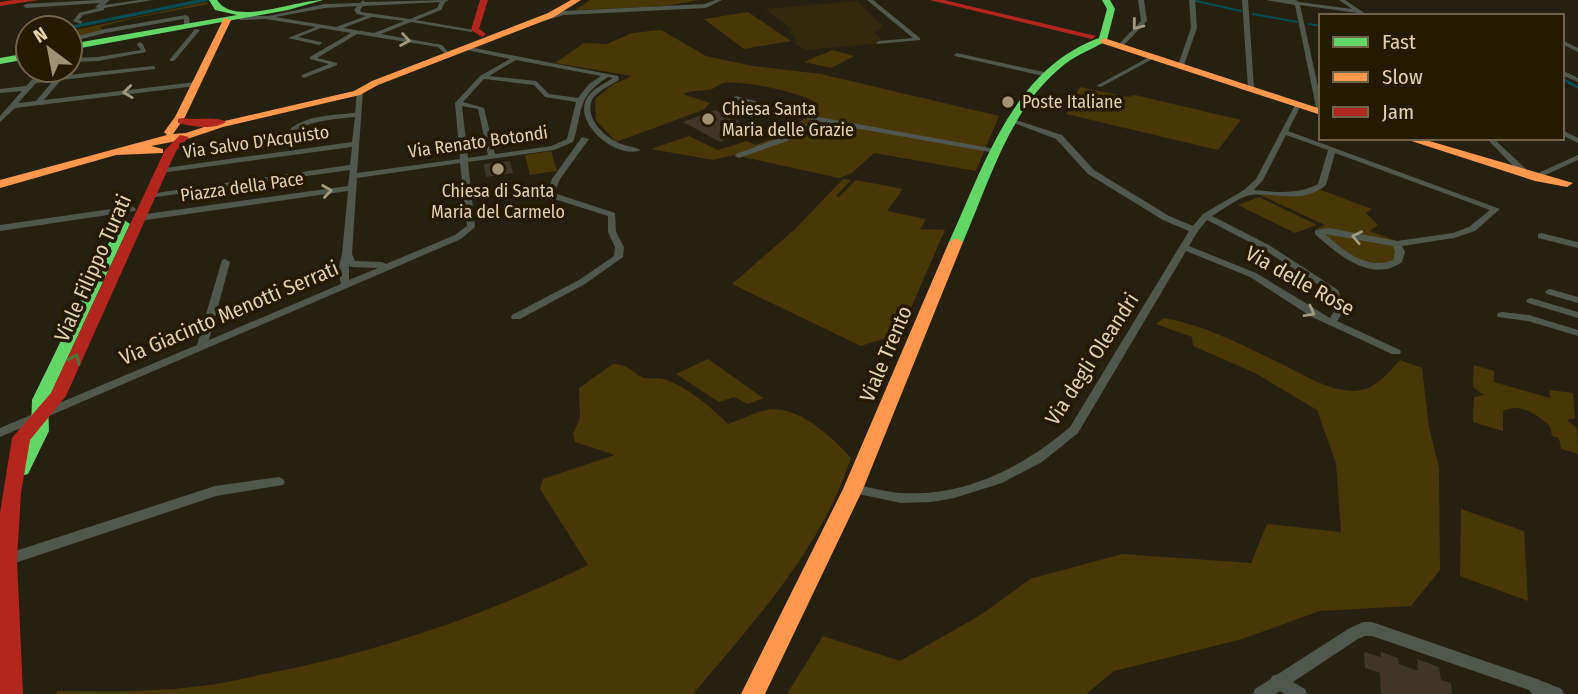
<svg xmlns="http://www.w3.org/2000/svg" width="1578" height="694" font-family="'Fira Sans Condensed',sans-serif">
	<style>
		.built { fill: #32280c }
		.green { fill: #483707 }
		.water { fill: #044e54 }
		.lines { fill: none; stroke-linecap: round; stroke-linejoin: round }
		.stream-far1 { stroke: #044e54; stroke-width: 2 }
		.stream { stroke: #044e54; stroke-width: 2.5 }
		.building { fill: #3f3627 }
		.street { fill: #50574d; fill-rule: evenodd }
		.fast { fill: #63d668; fill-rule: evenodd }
		.slow { fill: #ff974d; fill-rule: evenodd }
		.jam { fill: #b3261e; fill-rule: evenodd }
		.oneway { stroke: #a09a80 }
		.oneway2 { stroke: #447834 }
		.poi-dot { fill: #a09374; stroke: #241a01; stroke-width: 2.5 }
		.labels { text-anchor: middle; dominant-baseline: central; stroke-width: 7; stroke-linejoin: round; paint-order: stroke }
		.far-poi-label { font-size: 18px; fill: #e2d1aa; stroke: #241a01; text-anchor: start }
		.far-street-label { font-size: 18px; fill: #e2d1aa; stroke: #241a01 }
		.street-label { font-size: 21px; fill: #e2d1aa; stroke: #241a01 }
	</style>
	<rect width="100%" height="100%" fill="#262011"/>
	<!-- built -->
	<path class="built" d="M857 1 883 26 874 33 886 43 805 50 793 42 797 40 790 32 792 29 765 9Z"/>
	<!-- green -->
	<g class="green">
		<path d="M590 0H699L666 6 575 10Z"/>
		<path d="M206 2 209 4 134 18 100 27 105 31 70 40V31Z"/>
		<path d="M748 12 791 41 744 49 704 19Z"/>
		<path d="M661 30 706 56 753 66 821 74 999 116 976 171 874 153 852 173 839 178 734 155 713 160 651 149 689 136 718 150 747 141 755 145C783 136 798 126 819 105 806 93 743 80 724 83 719 84 714 89 709 90 699 91 693 90 683 94L710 103 703 110 616 142 596 120 595 99 614 84 632 76 555 63 584 43 607 44 632 33Z"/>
		<path d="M832 50 854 56 831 68 804 62Z"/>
		<path d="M1080 87 1128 97 1135 95 1241 120 1218 150 1066 114 1080 95 1076 94Z"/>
		<path d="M551 151 557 171 530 175 525 155Z"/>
		<path d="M843 179 851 180 836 196 839 197 856 180 903 189 887 211 926 219 920 229 945 230 907 317 889 337 861 346 732 284 794 230Z"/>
		<path d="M1321 190 1372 209 1366 213 1378 225 1369 231 1400 242 1319 230 1316 229 1325 225 1258 194 1291 195Z"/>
		<path d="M1259 197 1317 225 1295 233 1238 205Z"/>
		<path d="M1321 233 1395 245 1397 250 1393 264 1369 266 1342 250Z"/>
		<path d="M1164 318C1204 325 1240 344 1276 361 1300 372 1334 396 1362 390 1377 387 1391 370 1400 360L1422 368 1429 428 1439 467 1440 570 1411 606 1320 611 1242 639 1114 671 1086 694H787L823 636 900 661 982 614 1030 579 1122 554 1251 563 1267 524 1341 532 1336 463 1317 410 1255 373 1193 346 1192 337 1156 324Z"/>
		<path d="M708 359 759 395 764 398 748 404 734 397 719 402 676 374Z"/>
		<path d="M613 364C628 364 630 371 642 377 649 380 658 377 664 379 689 388 710 406 728 424 740 420 753 413 766 410 797 404 831 436 851 458 822 548 753 623 693 694H57V691C105 692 154 692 201 686 222 684 244 678 264 674 376 653 486 615 588 565L540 489 543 479 615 455 575 442 573 434 580 418 579 388Z"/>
		<path d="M1474 365 1494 371V382L1550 398V390L1573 393 1575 418 1567 420 1577 428 1578 454 1561 449 1559 438 1552 436 1550 426C1538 415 1519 402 1503 411V431L1473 422 1474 397 1484 395 1473 387Z"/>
		<path d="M1461 509 1524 531 1528 601 1460 576Z"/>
	</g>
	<!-- water -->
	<path class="water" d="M196 0H213L70 29 60 28Z"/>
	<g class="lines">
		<!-- stream-far1 -->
		<g class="stream-far1">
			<path d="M1196 1 1241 11"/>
			<path d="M1253 14 1297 22"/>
			<path d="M1309 24 1321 26"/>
			<path d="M1562 79 1573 84"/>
		</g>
		<!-- stream -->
		<path class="stream" d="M1569 83 1578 87"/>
	</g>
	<!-- building -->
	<g class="building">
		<path d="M715 110 741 122 737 124 742 126 737 128 739 129 726 134 732 137 720 142 683 122Z"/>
		<path d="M510 161 513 173 486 177 484 164Z"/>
		<path d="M1364 652 1381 657V652L1398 658 1399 664 1418 671 1417 659 1439 667 1441 680 1451 683 1452 694H1381L1380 673 1365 668Z"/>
	</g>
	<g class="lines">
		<!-- street -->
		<g class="street">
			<path d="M97 0H110L104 5 139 0H153L104 8V10L83 15 79 20 83 22 80 24 73 21 79 13 98 8 95 7 100 3 26 8 23 6 26 4Z"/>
			<path d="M363 0 365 2 449 0 445 2 441 10 416 20 474 30 471 32 411 22 381 34 442 45 448 52 445 54 438 47 357 34 317 58 337 63V65L304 78 301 76 302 75 329 64 310 59V57L351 33 321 28 298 37 321 42 322 43 319 45 288 38 316 27 266 19 240 20 237 18 240 16H269L325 4 360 3ZM440 2 437 8 410 19 361 12 360 10 363 6ZM357 6 354 10 357 14 366 16 336 27 275 17 325 8ZM372 17 404 21 374 33 343 28Z"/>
			<path d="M715 0H722L706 8 564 15 544 21 541 19 564 11 705 4Z"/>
			<path d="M867 0H873L920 38V40L877 44 876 43 879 41 913 38Z"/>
			<path d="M1138 0H1144L1147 21 1122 47H1118V45L1141 21Z"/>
			<path d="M1189 0H1195L1197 28 1184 65 1181 67 1178 65 1191 28Z"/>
			<path d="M1242 0H1248L1254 88 1251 90 1248 88Z"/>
			<path d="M1266 0H1296L1299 2 1352 9 1339 0H1345L1369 16H1363L1358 13 1300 5 1321 100V114L1317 112 1295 5Z"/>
			<path d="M186 15 189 17 190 26 187 28 184 26V19L105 33 70 42V38L105 29Z"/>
			<path d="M195 29 200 30 174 61H170V59Z"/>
			<path d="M1562 40 1578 48V52L1562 44Z"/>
			<path d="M140 42 143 44 146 52 98 61 73 62 70 60 73 58 98 57 141 50 137 44Z"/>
			<path d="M464 46 618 76 619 80C611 85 597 91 592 100 585 117 602 134 615 141 623 146 633 146 641 150 618 160 572 124 587 98 592 89 604 84 613 78L608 77C575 98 584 110 573 142L554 150 468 162 475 227 461 239 0 437V428L197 345 222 260 225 259 230 262 209 340 341 284 338 270 342 254 348 191 139 221 135 218 139 215 348 186 350 170 149 198 145 196 149 194 350 165 352 147 161 173 157 171 158 169 352 142 355 117C335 119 316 120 298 129L295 149 288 147 291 128C309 115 334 115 355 113L357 92 360 90 363 92 357 173 460 159 455 103 480 76 510 59 462 49V47ZM516 60 601 76 589 84 578 98 549 94 536 81 489 76ZM484 79 534 85 545 97 576 102 567 139 552 146 495 154 484 108 463 102ZM462 106 478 109 488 155 468 158ZM460 163 467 226 455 235 386 264 382 262 355 261 352 254 357 178ZM349 266 352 267 378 268 349 280Z"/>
			<path d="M957 53 1048 73 1051 75 1048 77 955 56 954 55Z"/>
			<path d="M1151 56 1156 57 1101 87 1096 86Z"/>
			<path d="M153 66 155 67V69L61 80 44 100 196 82 199 84 196 86 15 108 0 122V116L22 91 0 93V89L26 86 41 70H47L40 78ZM53 81 36 101 18 103 36 83Z"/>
			<path d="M1562 70 1578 78V82L1562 75Z"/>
			<path d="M736 96 808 115 995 149 999 151 995 153 821 122 796 138 739 158 735 156 736 154 790 134 813 120 734 99V97Z"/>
			<path d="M1298 103 1301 105 1288 131 1500 209 1475 231 1454 238 1402 246 1405 252 1402 262C1372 284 1337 254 1315 234V230L1329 228 1397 241 1453 233 1469 227 1490 210 1335 153 1326 185C1301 205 1277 192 1251 195 1241 196 1222 210 1212 216L1269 245 1338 290 1346 308 1337 321 1400 350 1401 352 1400 354H1392L1312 317 1250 277 1186 251 1078 433 1042 462 1002 483 954 498 931 502 901 503 849 492 847 489 849 486 853 484C869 487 885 492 901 493 965 497 1023 467 1070 427L1189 231 1163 220 1088 174 1056 139 1009 121V119H1013L1062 135 1094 170 1169 216 1193 226 1203 214 1244 190 1256 179 1295 105ZM1286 135 1328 150 1318 184C1298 195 1276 192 1254 190L1263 180ZM1207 220 1263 249 1331 293 1336 308 1330 318 1256 273 1189 246 1198 231ZM1325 234 1393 246 1395 252 1393 260C1367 271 1343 250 1325 234Z"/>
			<path d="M1562 130 1578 138V143L1562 135Z"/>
			<path d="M582 137 589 139 560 179 555 192 557 194 615 213 616 232 624 247 623 257 585 284 520 319H512L511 317 512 315 579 280 614 256 615 247 608 232V216L551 198 547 192 552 179Z"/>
			<path d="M1486 138H1493L1527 170V174H1521Z"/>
			<path d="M1578 155V160L1541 177H1535L1534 175Z"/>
			<path d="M132 206 136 209 135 211 0 231V225Z"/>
			<path d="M1541 233 1578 242V248L1538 238V234Z"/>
			<path d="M1550 289 1578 297V303L1547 294 1545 292 1547 290Z"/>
			<path d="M1531 298 1578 312V318L1528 303 1526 301 1528 299Z"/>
			<path d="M1502 312 1529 315 1578 330V336L1528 321 1498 317 1497 315 1498 313Z"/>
			<path d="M279 477 283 479 285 482 283 485 216 496 0 568V556L215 486Z"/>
			<path d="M1363 622H1372L1537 679 1562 689 1564 694H1532L1529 690 1372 636H1365L1358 639 1293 682 1305 689 1307 694H1285L1280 691 1275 694H1253L1255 689 1271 679 1272 676 1278 674 1348 629Z"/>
		</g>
		<!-- fast -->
		<g class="fast">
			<path d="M209 0H217C234 27 295 0 323 0L288 10 70 50V44L237 15 215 10Z"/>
			<path d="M1102 0H1110L1115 9 1107 40C1094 49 1079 53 1065 64 1010 107 990 180 963 242L956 246 951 245 949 242C984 166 1013 69 1099 38L1107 9Z"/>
			<path d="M28 53V59L0 64V58Z"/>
			<path d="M124 220 130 224 48 400 49 431 28 474 21 476 14 474 12 469 31 431 32 400 118 224Z"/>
		</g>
		<!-- slow -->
		<g class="slow">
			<path d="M571 0H581L554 17 378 85 360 95 223 127 187 139 151 146 163 149V153L116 155 0 188V180L167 135 164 132 175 117 224 18 231 20 185 117 173 134 186 133 216 123 354 91 372 81 548 13Z"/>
			<path d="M1104 38 1321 109V115L1101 43 1100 41Z"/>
			<path d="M1402 138H1419L1573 183 1567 187 1535 181Z"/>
			<path d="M956 238 963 242 863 489 765 694H741L843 489 949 242Z"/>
		</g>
		<!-- jam -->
		<g class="jam">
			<path d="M14 0H38L0 6V2Z"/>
			<path d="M480 0H488L479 29 486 34 482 37 471 30Z"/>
			<path d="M930 0H944L1096 36 1092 39Z"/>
			<path d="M182 118C196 121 215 115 226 122 213 130 193 127 178 123V119Z"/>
			<path d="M180 135 189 137 176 151 66 396 30 440 21 493 17 560 23 694H0V513L12 438 51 393 165 150Z"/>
		</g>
	</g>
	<!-- one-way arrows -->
	<defs><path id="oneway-chevron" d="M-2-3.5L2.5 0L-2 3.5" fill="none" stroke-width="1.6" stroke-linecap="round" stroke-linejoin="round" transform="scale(1.75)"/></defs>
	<g class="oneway">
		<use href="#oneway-chevron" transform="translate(1137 25) rotate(128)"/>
		<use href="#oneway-chevron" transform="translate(405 40) rotate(9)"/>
		<use href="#oneway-chevron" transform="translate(128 92) rotate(173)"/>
		<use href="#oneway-chevron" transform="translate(327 191) rotate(-8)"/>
		<use href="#oneway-chevron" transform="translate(1357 237) rotate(-168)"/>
		<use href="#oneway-chevron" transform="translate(1310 312) rotate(29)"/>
	</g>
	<use class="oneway2" href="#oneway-chevron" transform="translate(75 359) rotate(-66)"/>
	<!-- markers -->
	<g class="poi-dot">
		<circle cx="1008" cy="102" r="7"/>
		<circle cx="708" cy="119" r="7"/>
		<circle cx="498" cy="169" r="7"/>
	</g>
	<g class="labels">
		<!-- far-poi labels -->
		<g class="far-poi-label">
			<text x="1022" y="102">Poste Italiane</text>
			<text x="722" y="109">Chiesa Santa<tspan x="722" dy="21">Maria delle Grazie</tspan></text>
			<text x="498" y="191" text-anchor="middle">Chiesa di Santa<tspan x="498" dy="21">Maria del Carmelo</tspan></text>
		</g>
		<!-- far-street labels -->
		<g class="far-street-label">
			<text transform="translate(256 142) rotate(-8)">Via Salvo D'Acquisto</text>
			<text transform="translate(478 142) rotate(-8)">Via Renato Botondi</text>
			<text transform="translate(242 187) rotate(-8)">Piazza della Pace</text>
		</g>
		<!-- street labels -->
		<g class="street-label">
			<text transform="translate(93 268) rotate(-66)">Viale Filippo Turati</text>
			<text transform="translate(1300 281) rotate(29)">Via delle Rose</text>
			<text transform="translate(229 313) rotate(-23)">Via Giacinto Menotti Serrati</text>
			<text transform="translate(886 354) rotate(-67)">Viale Trento</text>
			<text transform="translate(1092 359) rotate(-57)">Via degli Oleandri</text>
		</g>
	</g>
	<!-- legend -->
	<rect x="1319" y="14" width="245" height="126" fill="#241a01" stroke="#706345" stroke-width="2"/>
	<rect x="1333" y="37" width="35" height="10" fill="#63d668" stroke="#706345" stroke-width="2"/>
	<text x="1382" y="49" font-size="21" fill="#e2d1aa">Fast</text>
	<rect x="1333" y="72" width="35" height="10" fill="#ff974d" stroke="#706345" stroke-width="2"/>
	<text x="1382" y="84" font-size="21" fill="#e2d1aa">Slow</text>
	<rect x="1333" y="107" width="35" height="10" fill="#b3261e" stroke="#706345" stroke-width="2"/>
	<text x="1382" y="119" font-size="21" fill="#e2d1aa">Jam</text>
	<!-- north arrow -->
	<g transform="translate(49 49) rotate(328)"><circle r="33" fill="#241a01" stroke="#706345" stroke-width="2"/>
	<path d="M0-5L12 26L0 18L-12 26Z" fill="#a09374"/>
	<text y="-10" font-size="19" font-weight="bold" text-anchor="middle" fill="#e2d1aa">N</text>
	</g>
</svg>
